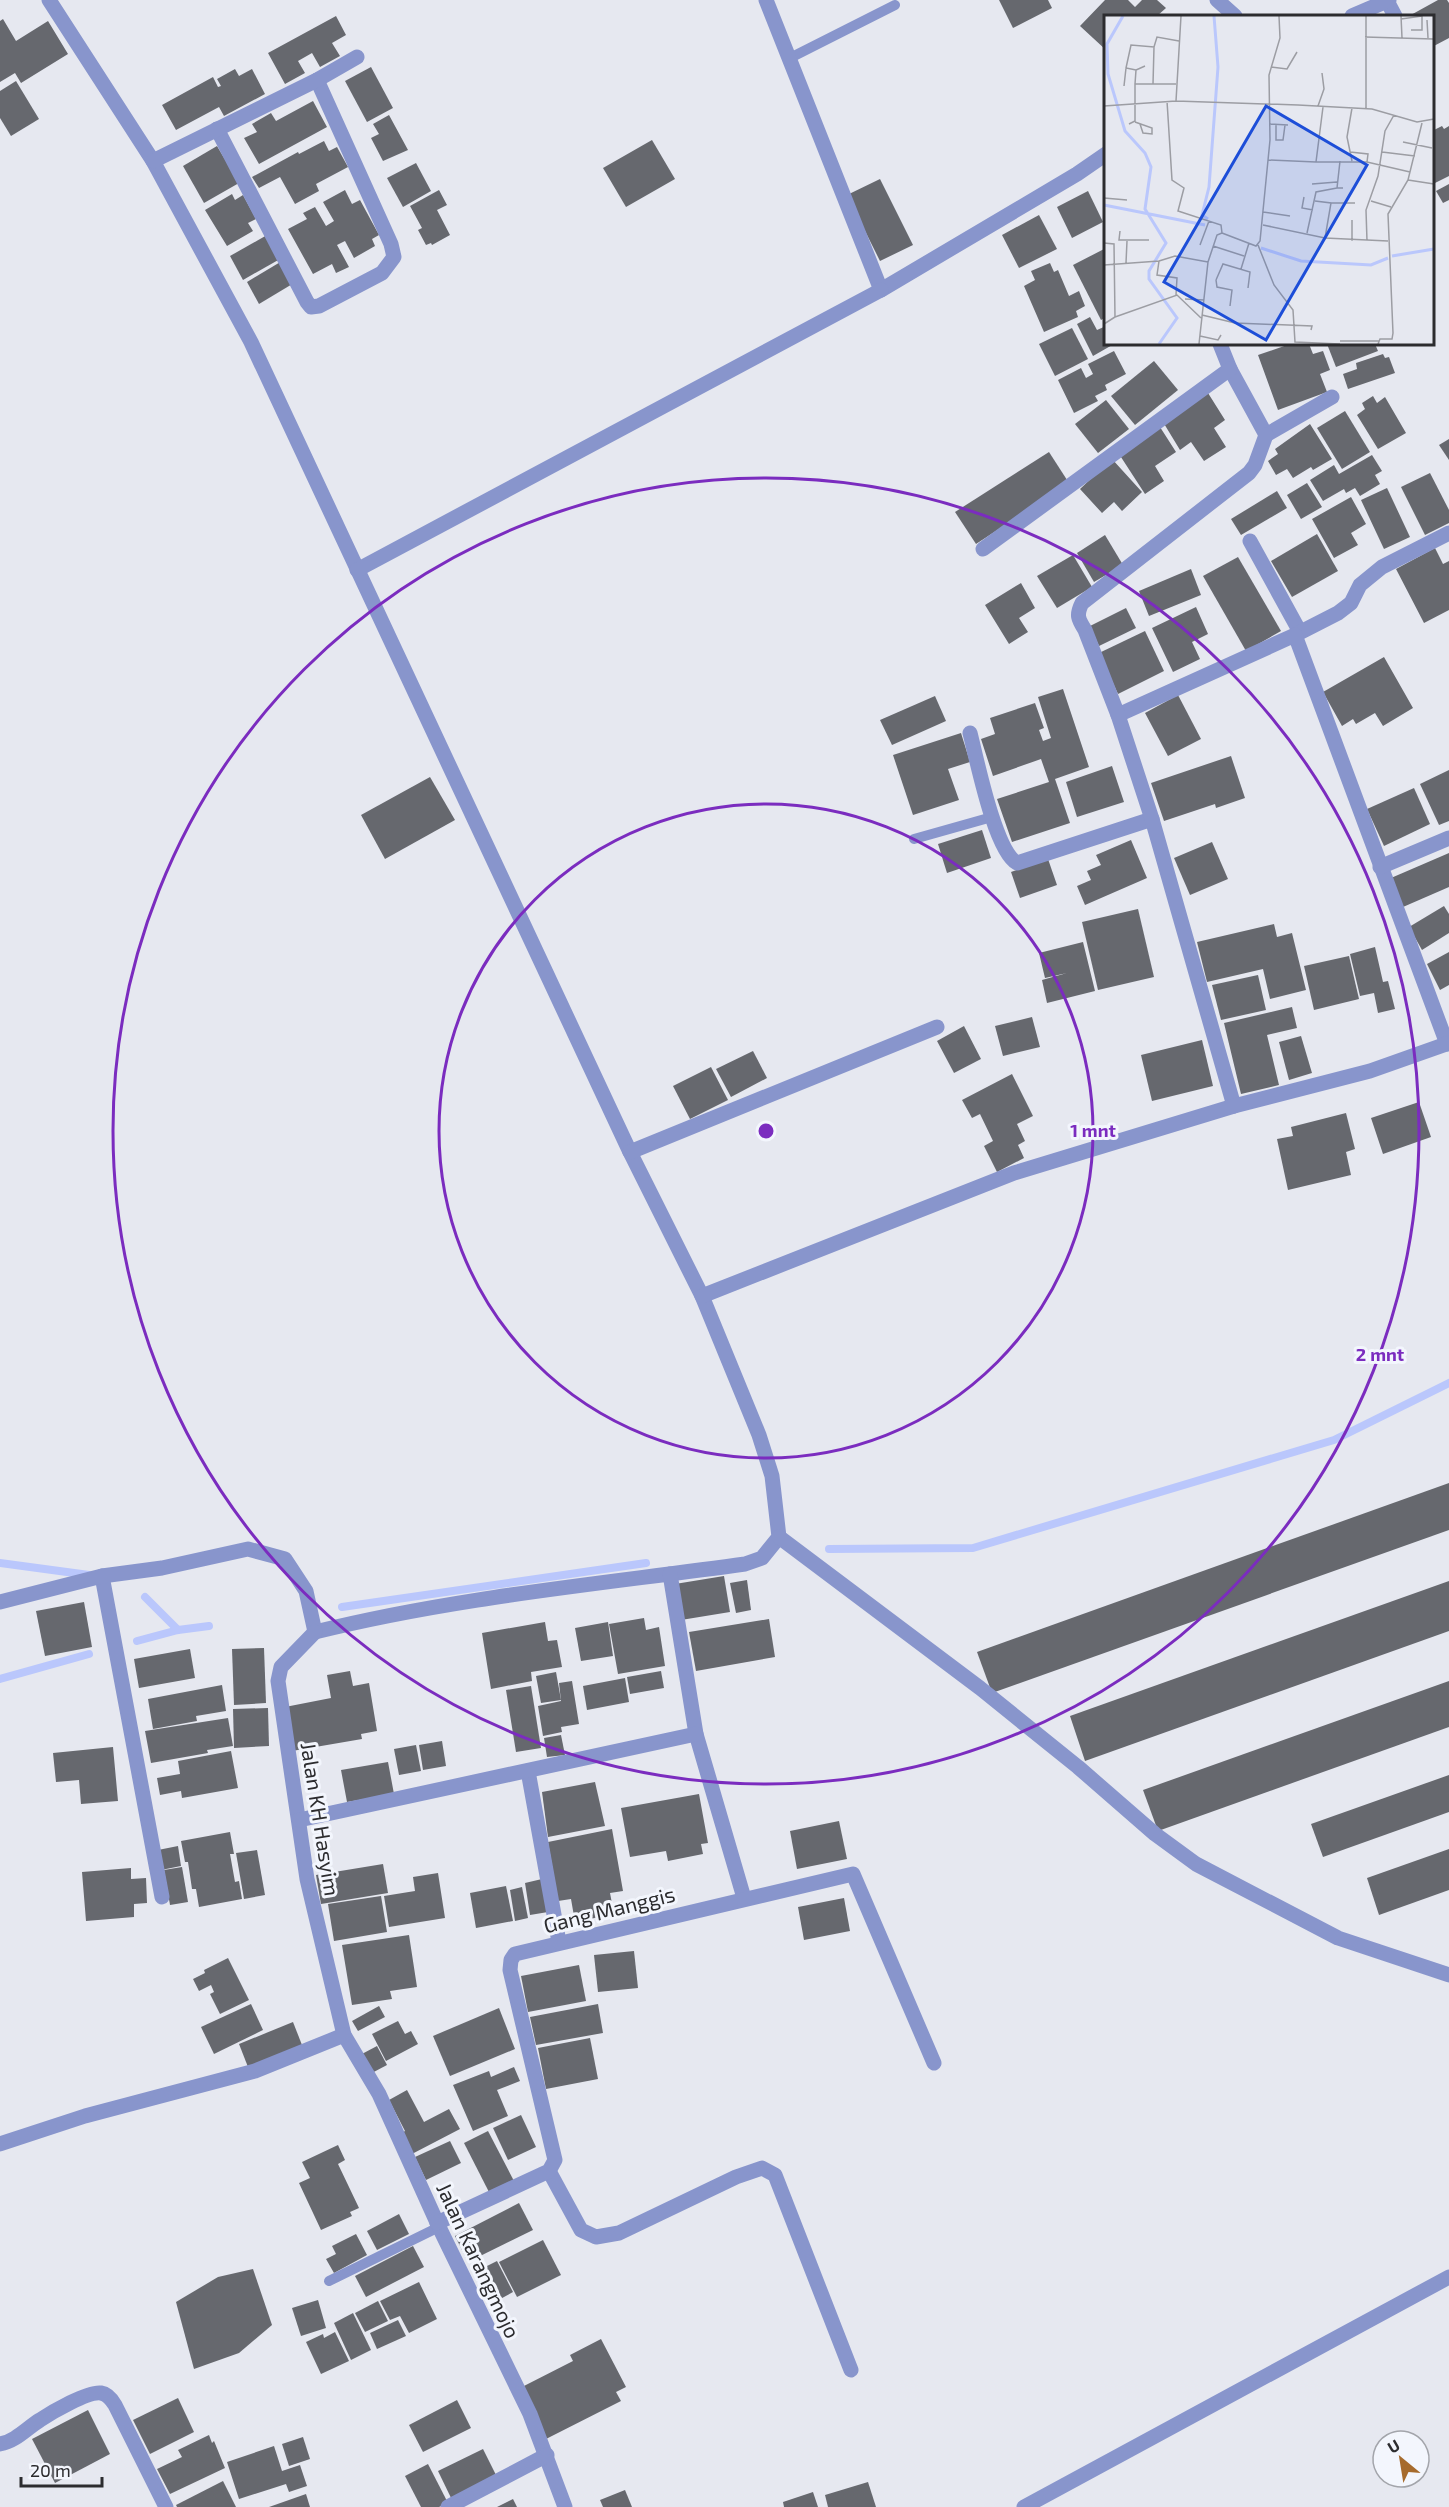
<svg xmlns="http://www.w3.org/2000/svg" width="1449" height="2507" font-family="'Exo 2',sans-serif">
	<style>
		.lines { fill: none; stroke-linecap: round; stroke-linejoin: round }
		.stream { stroke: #bac7fc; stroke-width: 8 }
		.building { fill: #66686e }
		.lane { stroke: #8895cc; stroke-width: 10 }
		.street { stroke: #8895cc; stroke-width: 15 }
		.ring { fill: none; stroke: #7b2cbf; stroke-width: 3 }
		.labels { text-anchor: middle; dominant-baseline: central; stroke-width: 6; stroke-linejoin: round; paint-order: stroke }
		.street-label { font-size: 21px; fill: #2c2c2f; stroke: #f3f6fd }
		.inset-river { fill: none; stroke: #bac7fc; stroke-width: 3 }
		.inset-road { fill: none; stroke: #9c9da3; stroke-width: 1.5 }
		.view { fill: #1d4ed8; fill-opacity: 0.15; stroke: #1d4ed8; stroke-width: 3 }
		.inset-edge { fill: none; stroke: #2c2c2f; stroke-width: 3 }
		.centre { fill: #7b2cbf; stroke: #f3f6fd; stroke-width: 3 }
		.ring-label { font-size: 18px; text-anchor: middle; font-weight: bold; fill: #7b2cbf; stroke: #f3f6fd; stroke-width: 6; stroke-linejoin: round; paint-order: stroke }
	</style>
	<rect width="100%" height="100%" fill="#e6e8f0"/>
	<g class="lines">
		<!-- stream -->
		<g class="stream">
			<path d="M829 1549 973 1548 1334 1440 1449 1383"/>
			<path d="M0 1563 89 1575"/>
			<path d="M145 1597 178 1630"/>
			<path d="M342 1607 646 1563"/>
			<path d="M137 1641 178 1630 209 1626"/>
			<path d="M0 1679 89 1654"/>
		</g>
	</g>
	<!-- building -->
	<g class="building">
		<path d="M999 0H1048L1052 8 1013 28Z"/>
		<path d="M1105 0H1128L1135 7 1142 0H1157L1166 8 1157 16H1106V50L1080 26Z"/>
		<path d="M1438 0H1447L1449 3V38L1432 47V16H1409Z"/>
		<path d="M336 16 346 35 332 43 340 56 320 67 312 53 298 61 305 73 285 84 268 53Z"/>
		<path d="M3 19 16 41 48 21 68 54 21 83 15 73 0 82V21Z"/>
		<path d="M371 67 393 108 367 122 345 81Z"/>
		<path d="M235 69 239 76 252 69 265 94 224 116 219 107 176 130 162 105 213 77 218 87 221 86 217 79Z"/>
		<path d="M16 81 39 119 11 136 0 118V91Z"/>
		<path d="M313 101 327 127 259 164 244 138 257 132 252 124 271 113 276 121Z"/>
		<path d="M389 115 408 150 383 161 371 138 379 134 373 124Z"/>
		<path d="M1442 126 1444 129 1449 126V176L1433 184 1432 131Z"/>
		<path d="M652 140 675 179 626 207 603 168Z"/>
		<path d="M324 141 329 151 337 147 348 167 316 184 319 191 295 204 280 177 259 188 252 177 298 152 299 154Z"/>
		<path d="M217 146 239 183 204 203 183 166Z"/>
		<path d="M416 163 431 191 403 207 387 178Z"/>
		<path d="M880 179 913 245 880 261 847 195Z"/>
		<path d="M1449 184V200L1443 203 1436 191Z"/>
		<path d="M345 190 352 204 360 200 379 235 372 239 375 246 354 258 345 241 337 245 349 267 336 273 332 264 313 274 288 229 307 219 303 213 315 207 326 226 334 221 323 202Z"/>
		<path d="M439 190 447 205 437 210 450 235 432 245 431 243 426 245 418 230 422 228 410 206Z"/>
		<path d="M1088 191 1103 222 1072 238 1057 207Z"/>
		<path d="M232 194 235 200 243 195 256 219 248 223 253 231 227 246 205 210Z"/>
		<path d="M1039 215 1057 249 1019 268 1002 235Z"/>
		<path d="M267 235 280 259 243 280 230 256Z"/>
		<path d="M1106 248V317L1101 320 1073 265Z"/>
		<path d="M282 261 294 283 259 304 247 282Z"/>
		<path d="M1050 263 1054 272 1058 270 1069 296 1079 291 1085 306 1076 311 1078 317 1044 332 1024 286 1035 280 1031 271Z"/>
		<path d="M1090 317 1097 330 1106 326V344H1114L1093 356 1077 324Z"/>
		<path d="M1072 328 1088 359 1055 376 1039 344Z"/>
		<path d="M1290 344H1309L1313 354 1323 351 1330 370 1320 374 1327 392 1278 410 1258 355Z"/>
		<path d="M1327 344H1375L1378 351 1336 367Z"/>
		<path d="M1114 351 1126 374 1105 385 1107 390 1095 396 1098 401 1074 413 1058 380 1081 368 1086 378 1093 374 1088 364Z"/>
		<path d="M1383 354 1385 358 1389 357 1395 373 1348 389 1343 374 1357 369 1356 363Z"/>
		<path d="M1154 361 1178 390 1135 425 1111 396Z"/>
		<path d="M1208 393 1225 420 1214 428 1226 447 1204 461 1191 442 1180 450 1163 422Z"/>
		<path d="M1373 396 1377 403 1385 397 1406 433 1378 449 1357 415 1365 409 1362 403Z"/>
		<path d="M1106 400 1129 429 1098 453 1075 424Z"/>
		<path d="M1345 411 1370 452 1342 469 1317 428Z"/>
		<path d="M1310 424 1332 459 1313 470 1311 467 1293 478 1287 469 1276 475 1268 461 1278 454 1275 449Z"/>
		<path d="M1160 427 1176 452 1155 466 1164 481 1145 494 1119 454Z"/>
		<path d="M1449 439V460L1439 445Z"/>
		<path d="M1049 452 1069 483 976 544 955 512Z"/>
		<path d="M1372 455 1382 471 1375 475 1380 484 1360 496 1355 488 1346 493 1344 489 1323 501 1310 480 1334 465 1339 474Z"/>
		<path d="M1112 459 1142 492 1122 511 1114 502 1102 513 1080 489Z"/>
		<path d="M1430 473 1449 510V523L1425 535 1401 487Z"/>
		<path d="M1307 483 1322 507 1301 519 1287 495Z"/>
		<path d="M1387 488 1410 537 1384 549 1361 500Z"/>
		<path d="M1277 491 1287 508 1241 535 1231 519Z"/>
		<path d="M1351 497 1366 524 1351 533 1358 545 1334 558 1312 519Z"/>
		<path d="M1317 534 1338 571 1292 597 1271 561Z"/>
		<path d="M1105 535 1123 565 1094 582 1077 553Z"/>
		<path d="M1435 548 1443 564 1449 561V610L1424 623 1396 569Z"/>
		<path d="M1073 555 1092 587 1057 608 1037 576Z"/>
		<path d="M1238 557 1281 631 1246 651 1203 576Z"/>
		<path d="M1191 569 1201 595 1149 616 1139 591Z"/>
		<path d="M1021 583 1035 608 1019 618 1028 632 1009 644 985 605Z"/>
		<path d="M1196 607 1208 634 1192 642 1200 659 1173 672 1152 628Z"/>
		<path d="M1126 608 1136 628 1099 646 1090 626Z"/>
		<path d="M1145 631 1164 671 1118 694 1099 653Z"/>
		<path d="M1384 657 1413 708 1383 726 1375 713 1356 724 1353 719 1342 726 1323 692Z"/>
		<path d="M1063 689 1089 767 1055 779 1070 823 1012 842 997 799 1049 782 1041 759 993 776 981 739 995 734 990 718 1035 703 1044 728 1039 730 1043 741 1051 738 1038 697Z"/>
		<path d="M1178 695 1201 739 1168 756 1145 713Z"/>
		<path d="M935 696 946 721 892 745 880 720Z"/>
		<path d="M961 733 970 762 948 769 959 800 913 815 893 755Z"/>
		<path d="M1231 756 1245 798 1216 808 1215 804 1164 821 1151 783Z"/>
		<path d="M1112 766 1124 802 1077 817 1066 782Z"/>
		<path d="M1449 770V821L1439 825 1420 784Z"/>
		<path d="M430 777 455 820 385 859 361 815Z"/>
		<path d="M1414 788 1430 824 1384 846 1367 809Z"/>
		<path d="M982 830 991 858 947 873 938 844Z"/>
		<path d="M1131 840 1147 878 1085 905 1077 886 1091 880 1087 871 1101 865 1096 855Z"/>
		<path d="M1212 842 1228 879 1190 895 1174 858Z"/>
		<path d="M1449 853V887L1403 907 1391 878Z"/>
		<path d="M1048 859 1057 885 1020 898 1011 872Z"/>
		<path d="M1444 906 1449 914V933L1422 950 1409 927Z"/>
		<path d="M1138 909 1154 977 1098 990 1082 922Z"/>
		<path d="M1274 924 1277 937 1292 933 1306 990 1270 999 1263 969 1207 982 1197 942Z"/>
		<path d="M1083 942 1095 991 1047 1003 1042 980 1067 973 1045 978 1039 953Z"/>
		<path d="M1375 947 1383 982 1388 981 1395 1009 1378 1013 1374 993 1360 996 1350 954Z"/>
		<path d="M1449 952V985L1440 990 1427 964Z"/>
		<path d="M1349 956 1359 999 1314 1010 1304 966Z"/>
		<path d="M1258 975 1266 1010 1221 1020 1212 985Z"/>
		<path d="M1292 1007 1297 1028 1267 1035 1279 1085 1241 1094 1224 1023Z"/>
		<path d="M1032 1017 1040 1047 1003 1056 995 1026Z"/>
		<path d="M964 1026 981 1059 954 1073 937 1041Z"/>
		<path d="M1301 1036 1312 1073 1289 1080 1279 1042Z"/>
		<path d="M1202 1040 1213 1086 1152 1101 1141 1055Z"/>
		<path d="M753 1051 767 1078 731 1097 716 1069Z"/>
		<path d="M711 1067 728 1100 690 1119 673 1086Z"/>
		<path d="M1012 1074 1033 1116 1017 1124 1025 1141 1018 1145 1024 1158 997 1172 984 1146 993 1141 980 1114 972 1118 962 1100Z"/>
		<path d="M1419 1102 1431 1137 1383 1154 1371 1118Z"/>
		<path d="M1346 1113 1355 1149 1346 1152 1351 1175 1288 1190 1277 1139 1293 1136 1291 1127Z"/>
		<path d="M1449 1483V1530L992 1693 977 1652Z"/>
		<path d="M724 1576 730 1612 681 1620 675 1584Z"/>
		<path d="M747 1580 751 1610 736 1613 730 1583Z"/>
		<path d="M1449 1581V1631L1085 1761 1070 1716Z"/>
		<path d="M84 1602 92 1647 45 1656 36 1611Z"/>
		<path d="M644 1618 646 1630 659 1627 665 1666 618 1674 609 1624Z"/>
		<path d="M769 1619 775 1657 696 1671 689 1632Z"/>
		<path d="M545 1622 548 1641 557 1640 562 1667 531 1672 532 1681 491 1689 482 1633Z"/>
		<path d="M608 1622 613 1656 581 1661 575 1628Z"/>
		<path d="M264 1648 266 1703 234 1705 232 1649Z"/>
		<path d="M190 1649 195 1678 139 1688 134 1659Z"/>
		<path d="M350 1671 353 1686 369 1683 377 1731 361 1734 362 1739 292 1751 285 1707 331 1698 327 1675Z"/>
		<path d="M661 1671 664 1688 630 1694 627 1677Z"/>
		<path d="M556 1672 561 1700 541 1703 536 1676Z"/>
		<path d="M625 1678 629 1702 587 1710 583 1686Z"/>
		<path d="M572 1681 579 1724 561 1727 562 1732 543 1736 538 1706 561 1701 559 1683Z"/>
		<path d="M1449 1681V1727L1158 1831 1143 1790Z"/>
		<path d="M222 1685 226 1711 196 1716 197 1721 153 1729 148 1699Z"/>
		<path d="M531 1686 541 1748 516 1752 506 1690Z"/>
		<path d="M268 1708 269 1746 234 1748 233 1709Z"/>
		<path d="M228 1718 233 1746 207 1750 208 1753 151 1763 145 1731Z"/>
		<path d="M561 1735 565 1755 547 1757 544 1738Z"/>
		<path d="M442 1741 446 1766 423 1770 419 1745Z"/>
		<path d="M416 1745 421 1771 399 1775 394 1749Z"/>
		<path d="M113 1747 118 1801 81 1804 79 1780 56 1782 53 1753Z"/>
		<path d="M231 1751 238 1788 182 1798 181 1791 160 1795 157 1778 180 1774 178 1761Z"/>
		<path d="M388 1762 394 1794 347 1802 341 1770Z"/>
		<path d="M1449 1775V1812L1323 1857 1311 1824Z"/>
		<path d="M595 1782 605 1826 548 1837 542 1792Z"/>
		<path d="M699 1794 708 1843 701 1844 703 1854 668 1861 666 1851 630 1857 621 1808Z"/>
		<path d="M839 1821 847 1859 797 1869 790 1831Z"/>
		<path d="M612 1829 623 1891 610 1893 614 1914 575 1922 571 1899 558 1901 548 1842Z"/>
		<path d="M230 1832 234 1854H230L235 1882 239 1881 242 1899 199 1907 196 1889H192L188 1862H185L181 1841Z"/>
		<path d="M178 1846 181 1866 161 1870 158 1850Z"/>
		<path d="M1449 1849V1890L1379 1915 1367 1878Z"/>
		<path d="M257 1850 265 1895 244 1899 236 1853Z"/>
		<path d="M383 1864 388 1893 321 1904 316 1875Z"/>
		<path d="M182 1867 188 1902 170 1905 164 1870Z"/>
		<path d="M131 1868V1879L146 1878 147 1903 134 1904V1917L86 1921 82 1872Z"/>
		<path d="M438 1873 445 1918 389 1927 384 1896 415 1891 413 1877Z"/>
		<path d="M542 1879 548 1912 530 1915 525 1883Z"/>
		<path d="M506 1886 513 1921 476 1928 470 1893Z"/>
		<path d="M522 1887 528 1918 515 1921 510 1890Z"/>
		<path d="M381 1896 387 1932 334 1941 328 1904Z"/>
		<path d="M844 1898 850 1931 804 1940 798 1907Z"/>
		<path d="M409 1935 417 1987 390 1991 392 1999 352 2005 342 1945Z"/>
		<path d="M634 1951 638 1988 598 1992 594 1955Z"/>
		<path d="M228 1958 249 2000 220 2014 210 1994 214 1992 211 1985 199 1991 193 1979 205 1973 204 1970Z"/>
		<path d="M579 1965 586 2001 528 2012 521 1976Z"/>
		<path d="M251 2004 263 2030 214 2054 201 2027Z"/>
		<path d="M598 2004 603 2033 536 2045 530 2017Z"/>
		<path d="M379 2006 385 2017 358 2031 352 2021Z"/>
		<path d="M499 2008 515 2049 450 2076 433 2036Z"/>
		<path d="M398 2021 405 2034 411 2031 418 2044 386 2061 372 2034Z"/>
		<path d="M293 2022 302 2045 248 2067 239 2044Z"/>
		<path d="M590 2038 598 2079 546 2089 538 2048Z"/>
		<path d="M377 2046 387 2065 370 2074 360 2055Z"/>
		<path d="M514 2067 520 2081 497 2090 508 2116 473 2131 453 2085 489 2071 491 2077Z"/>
		<path d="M407 2090 424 2122 449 2109 460 2129 410 2155 399 2135 405 2131 389 2100Z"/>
		<path d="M521 2115 536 2147 508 2160 493 2128Z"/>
		<path d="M488 2131 515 2183 491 2196 464 2143Z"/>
		<path d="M450 2141 461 2163 426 2180 415 2157Z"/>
		<path d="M338 2145 345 2160 338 2164 359 2208 350 2212 352 2216 321 2230 299 2183 310 2178 302 2162Z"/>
		<path d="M519 2203 533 2230 468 2262 455 2236Z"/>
		<path d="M399 2214 409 2234 377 2250 367 2231Z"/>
		<path d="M356 2234 367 2255 334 2273 326 2259 336 2254 332 2246Z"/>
		<path d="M543 2240 561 2275 517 2297 499 2262Z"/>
		<path d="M413 2246 424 2267 366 2297 355 2276Z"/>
		<path d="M497 2261 513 2292 491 2304 475 2272Z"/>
		<path d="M253 2269 272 2325 239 2353 194 2369 176 2302 218 2277Z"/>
		<path d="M419 2282 437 2319 409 2333 400 2316 390 2320 380 2301Z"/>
		<path d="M318 2300 326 2328 301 2336 292 2308Z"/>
		<path d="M378 2301 388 2321 365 2332 355 2313Z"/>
		<path d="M353 2313 371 2350 351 2360 334 2323Z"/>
		<path d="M398 2320 406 2336 377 2349 370 2333Z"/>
		<path d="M335 2332 349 2361 321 2374 306 2342 323 2334 324 2338Z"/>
		<path d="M601 2339 626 2387 616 2392 621 2401 546 2439 520 2388 573 2361 570 2355Z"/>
		<path d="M178 2398 194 2432 150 2454 133 2420Z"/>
		<path d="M457 2400 471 2428 423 2452 409 2425Z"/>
		<path d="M88 2410 110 2454 55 2483 32 2439Z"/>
		<path d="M209 2435 212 2443 214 2441 225 2468 170 2494 157 2469 182 2457 178 2450Z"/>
		<path d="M303 2437 310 2459 289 2466 282 2444Z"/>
		<path d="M274 2446 282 2471 300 2465 307 2486 289 2492 286 2484 239 2499 227 2462Z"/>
		<path d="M483 2449 498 2479 453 2502 438 2471Z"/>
		<path d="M428 2464 448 2503 439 2507H421L405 2476Z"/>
		<path d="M223 2481 236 2507H177L176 2505Z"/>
		<path d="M868 2482 876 2507H828L825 2495Z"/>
		<path d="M625 2490 632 2507H603L600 2500Z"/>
		<path d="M813 2492 818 2507H784L783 2502Z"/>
		<path d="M306 2494 310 2507H269Z"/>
		<path d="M513 2499 517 2507H497Z"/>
	</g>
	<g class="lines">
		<!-- lane -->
		<g class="lane">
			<path d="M790 58 895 5"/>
			<path d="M914 839 992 817"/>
			<path d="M329 2281 439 2227"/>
		</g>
		<!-- street -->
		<g class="street">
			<path d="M49 0 153 161 251 342 630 1152 702 1296 759 1435 772 1476 779 1537 762 1558 745 1564C601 1584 456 1597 315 1632"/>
			<path d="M766 0 881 290 1077 174 1106 154"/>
			<path d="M1217 0 1235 16"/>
			<path d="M1387 1 1395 16"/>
			<path d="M1352 16 1389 0"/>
			<path d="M217 129 307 302 311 307 319 306 382 273 394 257 391 244 317 80"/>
			<path d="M153 161 317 80 357 57"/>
			<path d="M1220 344 1230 369 1266 435 1332 397"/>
			<path d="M1250 541 1300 632"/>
			<path d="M983 549 1230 369"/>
			<path d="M357 570 881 290"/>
			<path d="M1295 635 1338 613 1351 603 1360 585 1382 567 1449 533"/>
			<path d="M1118 715 1295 635 1447 1044"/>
			<path d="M970 733C977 760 995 851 1017 863L1152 819"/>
			<path d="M1380 867 1449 838"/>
			<path d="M1234 1106 1152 819 1118 715 1085 630C1078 619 1076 615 1082 603L1249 473 1255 465 1266 435"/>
			<path d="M630 1152 937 1027"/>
			<path d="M702 1296 1014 1173 1234 1106 1370 1071 1449 1043"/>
			<path d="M779 1537 980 1688 1078 1767 1155 1834 1196 1864 1338 1938 1449 1975"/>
			<path d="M670 1574 696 1734 744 1898"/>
			<path d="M102 1576 162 1897"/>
			<path d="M0 1602 102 1576 162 1568 248 1549 285 1559 306 1591 315 1632"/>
			<path d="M315 1632 281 1667 278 1681 307 1879 344 2035 379 2094 439 2227 530 2414 565 2507"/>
			<path d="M528 1771 559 1942"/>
			<path d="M299 1820 696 1734"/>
			<path d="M0 2144 85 2116 255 2071 344 2035"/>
			<path d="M549 2171 581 2230 596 2237 619 2233 736 2177 762 2168 775 2175 851 2370"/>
			<path d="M437 2223 549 2171 555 2160 510 1970 511 1960 515 1954 853 1874 934 2063"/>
			<path d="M0 2444C16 2441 27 2428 40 2420 52 2412 88 2391 101 2393 108 2394 112 2400 115 2405L166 2507"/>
			<path d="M448 2507 547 2455"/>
			<path d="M1024 2507 1449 2277"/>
		</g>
	</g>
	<!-- distance rings -->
	<g class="ring">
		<circle cx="766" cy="1131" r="327"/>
		<circle cx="766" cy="1131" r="653"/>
	</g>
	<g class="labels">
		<!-- street labels -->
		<g class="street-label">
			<text transform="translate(321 1819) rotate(81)">Jalan KH Hasyim</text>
			<text transform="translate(609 1909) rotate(-14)">Gang Manggis</text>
			<text transform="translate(479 2260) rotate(65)">Jalan Karangmojo</text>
		</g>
	</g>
	<!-- overview -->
	<g transform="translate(1104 15)">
		<rect width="330" height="330" fill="#e6e8f0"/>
		<path class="inset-river" d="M19 1 3 29 4 59 21 116 41 138 47 152 41 194 62 228 45 256V264L73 303 55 329M0 190 101 210M104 204 98 200 105 172 114 52 110 1M157 233 197 246 267 250 284 243M288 241 330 234"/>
		<path class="inset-road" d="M297 1 298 23M297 4 318 1V15H307M323 5 324 23M261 22 329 24M167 52 183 54 193 37M32 55 22 53 27 30 50 32 53 22 75 26M31 69 32 55 41 51M49 69 50 32M20 71 22 53M63 86 68 165 80 173 74 196 117 210 118 218M72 86 77 1M0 91 72 86 194 90 268 94 313 107 330 104M214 91 220 74 218 58M219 92 212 147H263L306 157M248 93 243 122 248 146M262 93V1M31 107 48 113V119L39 118 36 109M25 109 31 106V69H72M166 109 184 110M172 109V125H179L181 110M299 127 328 133M246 137 264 139 263 147M278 137 311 141M164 145 212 147M236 146 233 173H239M304 165 330 169M208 169 233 167M200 182 198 193 209 195M0 183 23 185M211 186 227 188 221 223M267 186 287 192M227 188H251M159 197 186 201M248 205V226M159 210 221 223 284 226M16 216 15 225H45M118 218 152 231 156 226 166 125 165 60 176 23 175 1M203 218 212 177 233 173M263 226 262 195 274 161 281 116 290 100M0 228 10 229 11 302 0 309M96 230 105 206M154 230 170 270 189 295 191 327 236 329M109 231 140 241M55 246 71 241 104 247M55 246 53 260 73 263 72 280M22 248 23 226M0 250 55 246M137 254 145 228M112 265 119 249 146 257 144 273M112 265 113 272 128 275 126 291M81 284 100 285M98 300 131 308 208 311 207 315M11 302 73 280 97 303M96 321 114 325 117 320M236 326H275M95 329 104 247 113 220 118 218M274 329 276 324H288L289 318 284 199 304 165 318 108"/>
		<path class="view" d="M162 91 263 150 162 325 60 267Z"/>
		<rect width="330" height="330" class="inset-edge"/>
	</g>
	<circle cx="766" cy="1131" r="9" class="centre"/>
	<g class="ring-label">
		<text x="1093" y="1137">1 mnt</text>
		<text x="1380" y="1361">2 mnt</text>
	</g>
	<!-- north arrow -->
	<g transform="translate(1401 2459) rotate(330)"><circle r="28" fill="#f3f6fd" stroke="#a3a5ab" stroke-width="1.5"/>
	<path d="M0-4.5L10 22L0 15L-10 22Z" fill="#a66b2d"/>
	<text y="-9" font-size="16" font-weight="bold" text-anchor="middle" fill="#2c2c2f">U</text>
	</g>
	<!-- scale -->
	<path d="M21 2477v9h81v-9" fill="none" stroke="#2c2c2f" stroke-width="3"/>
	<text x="30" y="2477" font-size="18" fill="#2c2c2f" stroke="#f3f6fd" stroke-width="4.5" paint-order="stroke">20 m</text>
</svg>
